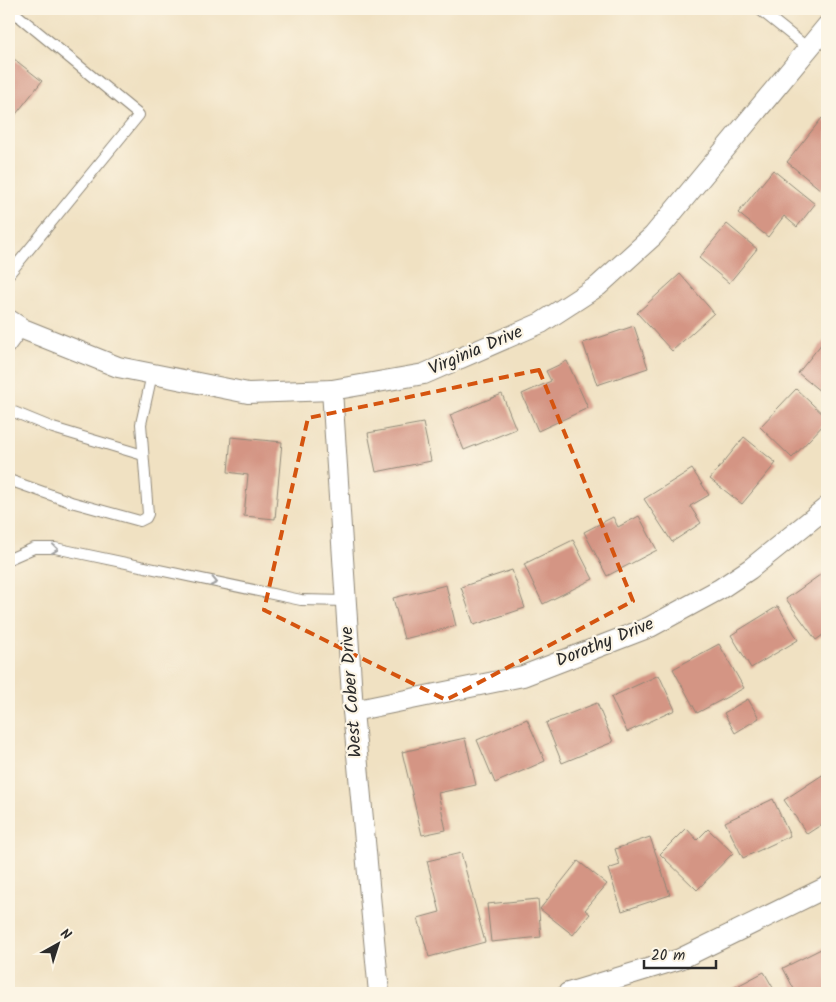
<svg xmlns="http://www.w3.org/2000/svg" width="836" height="1002" font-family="Kalam,sans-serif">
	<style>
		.building { fill: #d49584 }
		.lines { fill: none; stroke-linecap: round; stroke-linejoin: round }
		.lane-casing { stroke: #8e8676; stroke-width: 12 }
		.street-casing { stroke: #8e8676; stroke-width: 22 }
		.lane { stroke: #fff; stroke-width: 10 }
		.street { stroke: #fff; stroke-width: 20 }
		.oneway { stroke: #a0a0a0 }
		.marked { fill: none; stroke: #d5540f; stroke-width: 4; stroke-dasharray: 10 6; stroke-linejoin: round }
		.labels { text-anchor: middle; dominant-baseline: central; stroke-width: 4.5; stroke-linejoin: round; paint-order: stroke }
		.street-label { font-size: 18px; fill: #2b2b2b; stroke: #fcf5e5 }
	</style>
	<rect width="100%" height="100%" fill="#fcf5e5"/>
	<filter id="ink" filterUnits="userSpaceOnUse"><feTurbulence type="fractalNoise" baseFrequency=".02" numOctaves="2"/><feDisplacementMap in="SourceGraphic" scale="10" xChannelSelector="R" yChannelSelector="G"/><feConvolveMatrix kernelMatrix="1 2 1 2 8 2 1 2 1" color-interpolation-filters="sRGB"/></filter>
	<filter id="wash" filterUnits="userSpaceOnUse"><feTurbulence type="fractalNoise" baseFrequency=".0096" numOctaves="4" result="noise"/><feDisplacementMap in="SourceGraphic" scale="20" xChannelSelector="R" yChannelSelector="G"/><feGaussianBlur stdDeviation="1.12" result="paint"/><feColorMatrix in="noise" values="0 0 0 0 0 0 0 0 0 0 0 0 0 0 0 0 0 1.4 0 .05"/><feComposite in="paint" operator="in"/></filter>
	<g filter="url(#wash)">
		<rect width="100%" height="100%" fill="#f0e1c2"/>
		<g id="blocks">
			<!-- building -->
			<g class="building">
				<path d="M9 55 42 81 9 123Z"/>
				<path d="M822 118 827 122V182L821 190 787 162Z"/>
				<path d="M773 170 815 204 797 227 784 216 768 237 738 213Z"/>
				<path d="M727 224 757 249 729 283 699 258Z"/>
				<path d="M680 274 714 313 672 351 637 313Z"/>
				<path d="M634 326 648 368 597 385 583 343Z"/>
				<path d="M827 337V397L798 373Z"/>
				<path d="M567 361 588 408 538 431 522 394 551 381 546 371Z"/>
				<path d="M796 389 827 418V421L792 458 760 427Z"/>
				<path d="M502 394 516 429 464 450 450 415Z"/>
				<path d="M423 423 431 461 376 472 368 433Z"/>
				<path d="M231 437 282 442 275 519 244 516 248 475 228 472Z"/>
				<path d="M744 437 776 463 742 504 710 479Z"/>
				<path d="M692 469 709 495 690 506 701 523 672 542 644 499Z"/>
				<path d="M639 516 657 550 607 576 584 532 613 517 618 527Z"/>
				<path d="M573 540 593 579 543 604 524 564Z"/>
				<path d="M512 570 525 608 474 625 461 587Z"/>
				<path d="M827 570V632L816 640 786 599Z"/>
				<path d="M446 585 456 626 404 639 393 598Z"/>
				<path d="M778 606 798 640 751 668 731 635Z"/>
				<path d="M719 644 744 688 697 713 673 669Z"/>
				<path d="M659 675 675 710 627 732 611 697Z"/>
				<path d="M748 699 759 718 735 733 724 713Z"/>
				<path d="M597 703 613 742 562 763 546 723Z"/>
				<path d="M527 719 545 761 495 783 477 740Z"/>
				<path d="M465 738 476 785 438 793 446 830 422 835 402 752Z"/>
				<path d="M827 772V821L807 834 784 800Z"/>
				<path d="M773 799 790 836 743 858 725 822Z"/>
				<path d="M686 828 697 840 708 829 733 853 697 890 660 854Z"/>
				<path d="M650 837 670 895 622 911 608 869 620 865 615 849Z"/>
				<path d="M461 853 485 942 429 957 418 918 440 912 427 861Z"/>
				<path d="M578 861 607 884 585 910 590 914 573 935 540 909Z"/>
				<path d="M538 899 541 937 491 942 487 904Z"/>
				<path d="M827 946V993L826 991 821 993H796L783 968Z"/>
				<path d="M764 972 776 993H724Z"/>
			</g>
		</g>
	</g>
	<g filter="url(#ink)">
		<use href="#blocks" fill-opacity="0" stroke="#8e8676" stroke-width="1"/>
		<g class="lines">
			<!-- lane casing -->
			<g class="lane-casing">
				<g id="lane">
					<path d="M759 9 809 49"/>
					<path d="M9 274 139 115 10 9"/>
					<path d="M9 348 23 329"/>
					<path d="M9 410 53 428 143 455"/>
					<path d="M9 480 71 502 140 521 146 518 148 514 141 424 152 374"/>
					<path d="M9 559 34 548H55L301 600 346 601"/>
				</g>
			</g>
			<!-- street casing -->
			<g class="street-casing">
				<g id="street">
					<path d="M9 320 23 329 118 367 248 393 332 390 424 374 541 323 598 286 653 236 827 26"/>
					<path d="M332 390 353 711 379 993"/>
					<path d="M353 711 523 676 650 627 720 589 750 569 827 507"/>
					<path d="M568 993 680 959 827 887"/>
				</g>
			</g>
			<!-- lane -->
			<use href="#lane" class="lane"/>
			<!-- street -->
			<use href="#street" class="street"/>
		</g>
		<!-- one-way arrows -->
		<defs><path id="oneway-chevron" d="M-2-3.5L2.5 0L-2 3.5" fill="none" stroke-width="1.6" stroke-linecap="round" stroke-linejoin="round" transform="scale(1.25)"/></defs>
		<g class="oneway">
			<use href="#oneway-chevron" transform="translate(55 549) rotate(6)"/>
			<use href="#oneway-chevron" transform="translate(214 582) rotate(12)"/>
		</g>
	</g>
	<!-- marked area -->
	<path class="marked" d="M539 370 633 601 446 700 264 610 308 418Z"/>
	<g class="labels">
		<!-- street labels -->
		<g class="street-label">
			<text transform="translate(476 351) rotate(-23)">Virginia Drive</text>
			<text transform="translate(605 643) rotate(-22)">Dorothy Drive</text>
			<text transform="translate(352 692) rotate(-94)">West Cober Drive</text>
		</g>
	</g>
	<!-- margin -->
	<rect width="836" height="1002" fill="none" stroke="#fcf5e5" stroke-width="30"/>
	<!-- north arrow -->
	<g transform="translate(58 944) rotate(39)" stroke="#fcf5e5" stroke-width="4" paint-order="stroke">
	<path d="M0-4L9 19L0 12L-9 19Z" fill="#2b2b2b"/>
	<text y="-8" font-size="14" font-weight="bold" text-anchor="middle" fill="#2b2b2b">N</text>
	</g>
	<!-- scale -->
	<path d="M644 960v8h72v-8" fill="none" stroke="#2b2b2b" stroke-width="2.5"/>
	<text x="651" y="960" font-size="15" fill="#2b2b2b" stroke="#fcf5e5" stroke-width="4" paint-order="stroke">20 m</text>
</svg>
